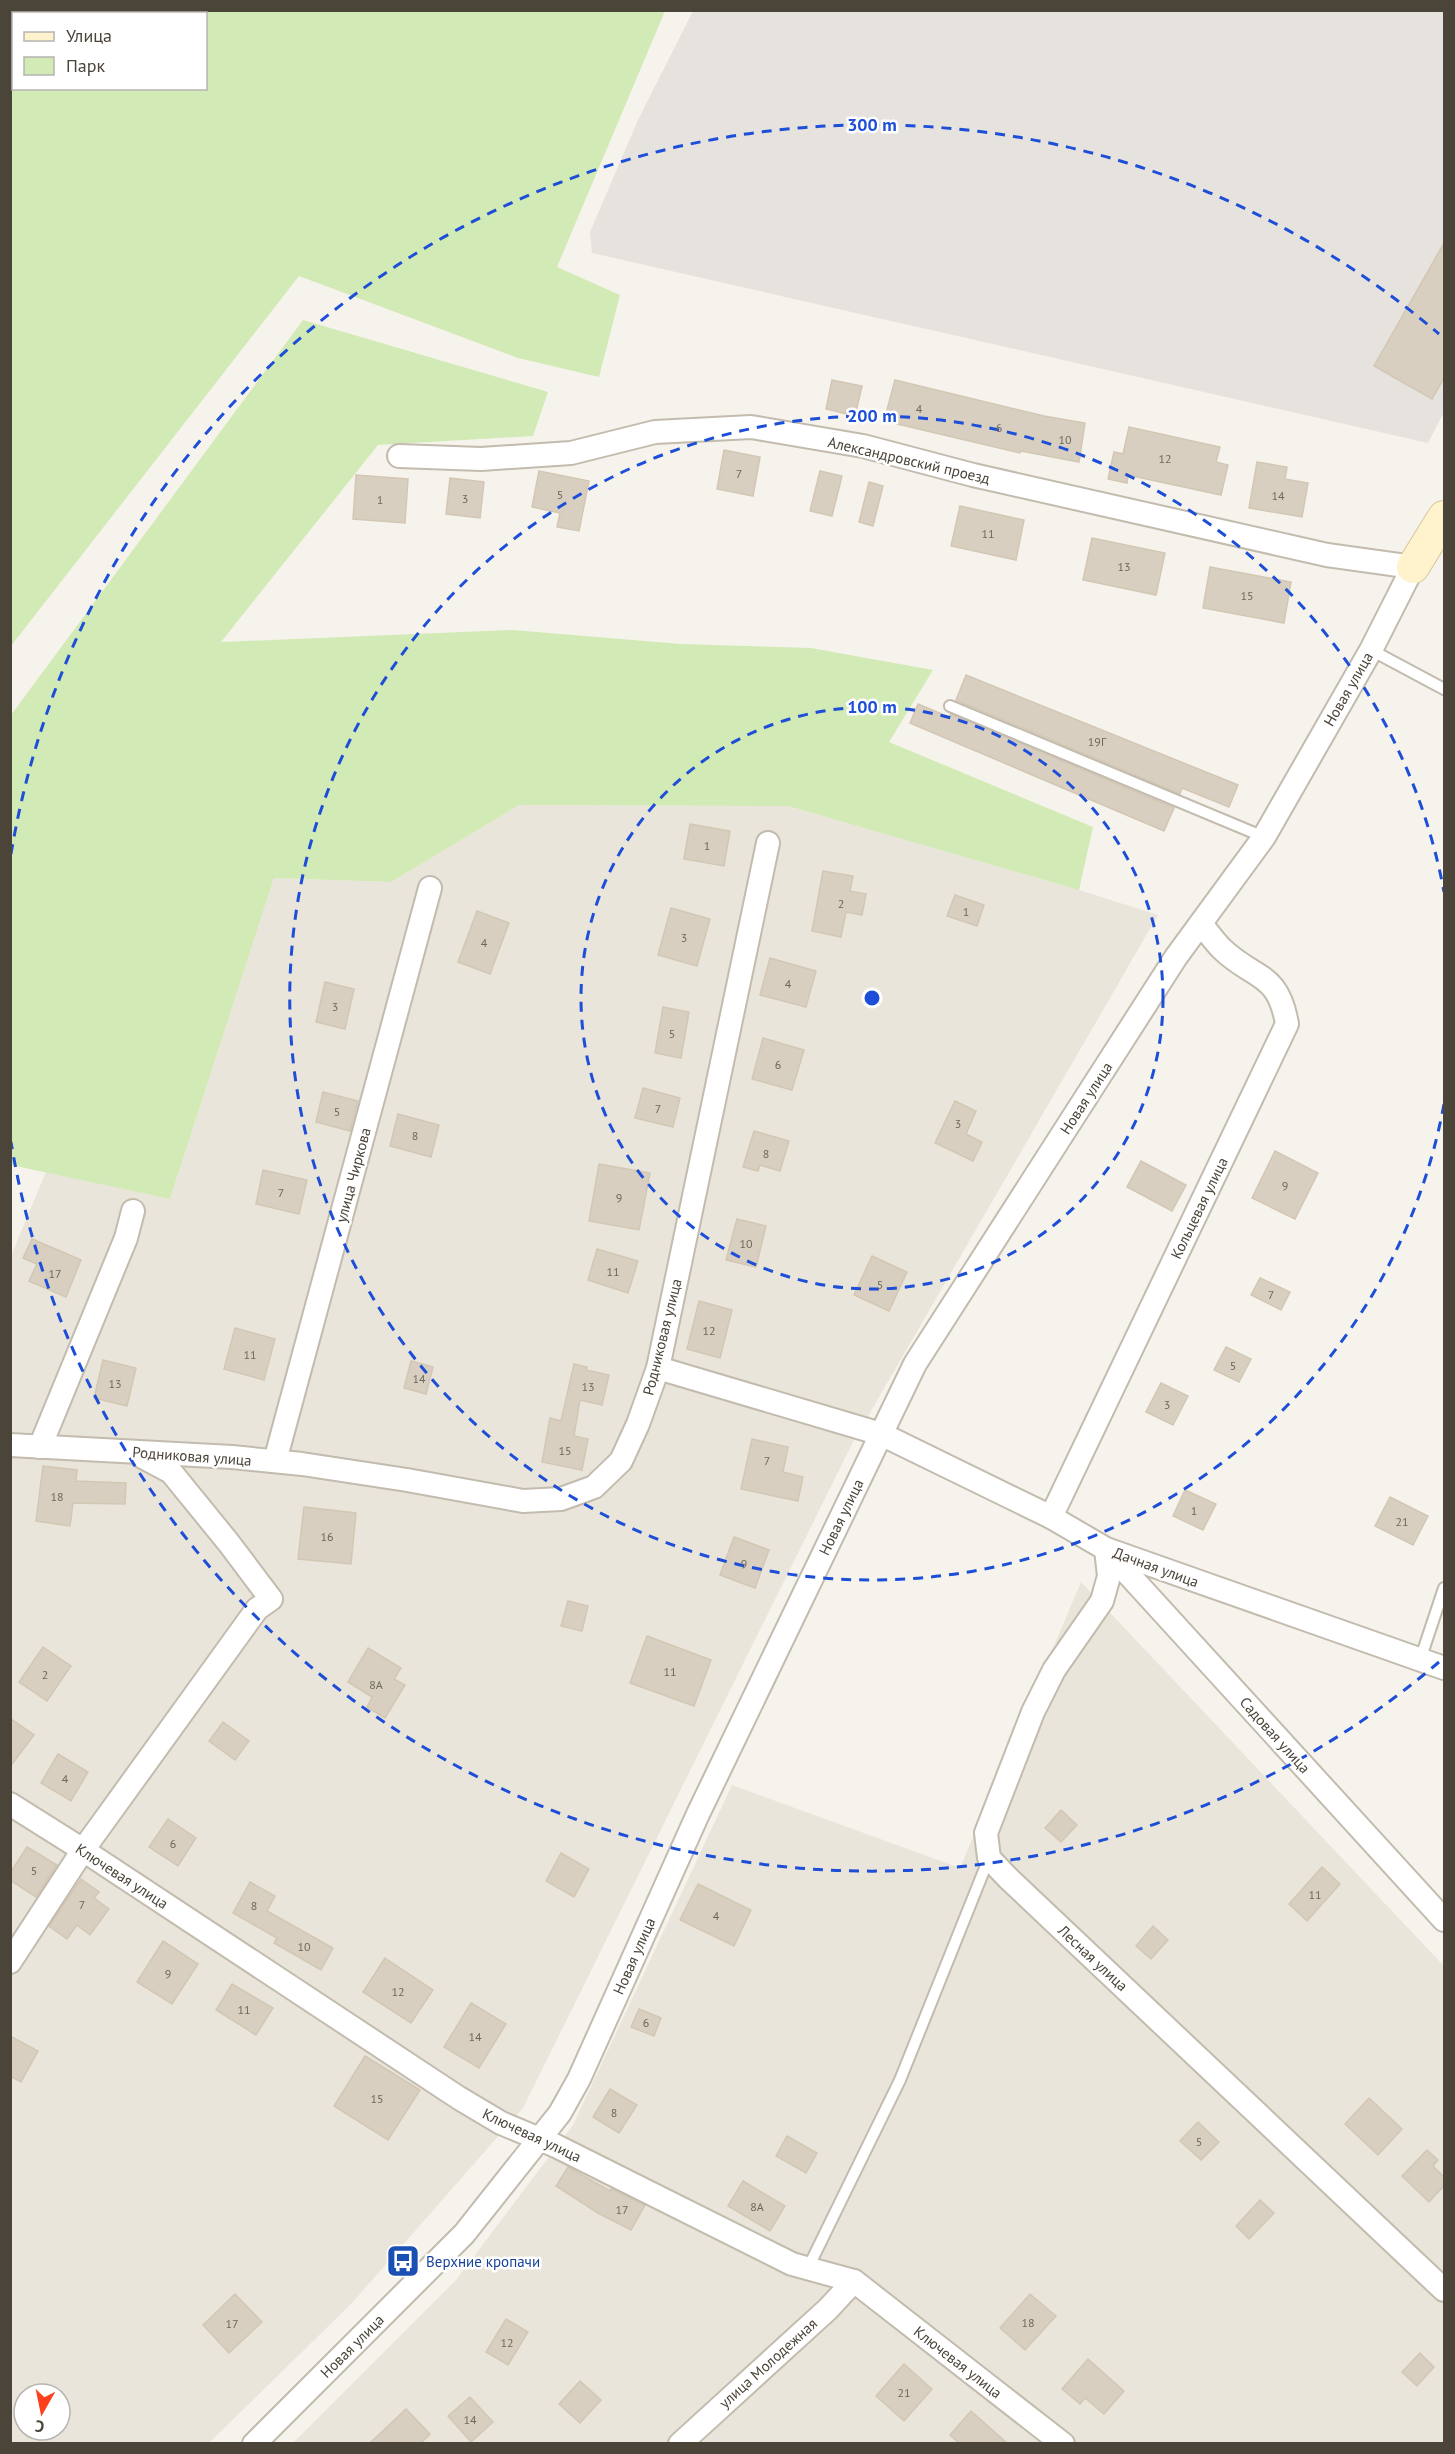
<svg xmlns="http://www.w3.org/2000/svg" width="1455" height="2454" font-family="'PT Sans',sans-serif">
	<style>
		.residential { fill: #eae5da; fill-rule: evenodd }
		.industrial { fill: #e6e2dd }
		.green { fill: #d2eab5; fill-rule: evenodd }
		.building { fill: #d8cfc1; stroke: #d3c7b4; stroke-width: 1.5 }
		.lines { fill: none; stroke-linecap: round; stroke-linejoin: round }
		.lane-casing { stroke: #c2bbae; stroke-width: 14 }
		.street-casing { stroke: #c2bbae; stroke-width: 26 }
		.secondary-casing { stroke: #d6c79b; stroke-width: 34 }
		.lane { stroke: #fff; stroke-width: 10 }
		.street { stroke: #fff; stroke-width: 22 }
		.secondary { stroke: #fff3cd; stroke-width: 32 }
		.ring { fill: none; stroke: #1d4ed8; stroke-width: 3; stroke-dasharray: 10 8 }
		.labels { text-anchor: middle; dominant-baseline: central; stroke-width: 5; stroke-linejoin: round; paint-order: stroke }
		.number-label { font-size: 12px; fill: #6e675b }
		.street-label { font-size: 15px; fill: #4b4439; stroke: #fff }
		.transit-label { font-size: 15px; fill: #164399; stroke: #fff; text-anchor: start }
		.centre { fill: #1d4ed8; stroke: #fff; stroke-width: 3 }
		.ring-label { font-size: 18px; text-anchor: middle; font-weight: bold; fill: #1d4ed8; stroke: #fff; stroke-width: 5; stroke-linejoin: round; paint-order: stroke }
	</style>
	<rect width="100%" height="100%" fill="#f6f3ec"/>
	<!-- residential -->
	<g class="residential">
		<path d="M519 805 788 806 1079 890 1158 915 853 1442 523 2108 352 2303 209 2443H11L10 1258 46 1172 170 1199 274 878 391 882ZM24 2394H60V2430H24Z"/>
		<path d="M1081 1582 1444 1966V2443L292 2444 456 2280 573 2125 732 1785 960 1868Z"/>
	</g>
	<!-- industrial -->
	<path class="industrial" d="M693 11H1444V412L1428 443 592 253 590 232 638 120Z"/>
	<!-- green -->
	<g class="green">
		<path d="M11 10 665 11 557 267 620 295 599 377 518 358 299 276 11 646ZM14 14H206V88H14Z"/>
		<path d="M303 320 548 392 533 436 378 445 221 642 513 630 681 644 811 648 933 670 889 742 1093 827 1079 890 788 806 519 805 391 882 274 878 170 1199 11 1165V715Z"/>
	</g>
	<!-- building -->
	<g class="building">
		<path d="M1444 243V378L1432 399 1374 366Z"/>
		<path d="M832 380 862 386 855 416 826 409Z"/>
		<path d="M895 380 1044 416 1085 423 1079 462 1021 451 1020 453 884 421Z"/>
		<path d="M1129 427 1220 447 1216 462 1228 465 1221 495 1128 475 1127 483 1108 479 1114 452 1123 454Z"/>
		<path d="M724 450 760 457 753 496 717 489Z"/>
		<path d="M1257 462 1287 467 1285 479 1308 483 1302 517 1249 508Z"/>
		<path d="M539 471 589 481 579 531 557 527 560 513 532 507Z"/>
		<path d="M820 471 842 476 832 516 810 511Z"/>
		<path d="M356 475 408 479 405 523 353 519Z"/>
		<path d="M450 478 484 482 480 518 446 514Z"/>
		<path d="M869 482 883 486 873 526 859 522Z"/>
		<path d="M960 506 1024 520 1016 560 951 546Z"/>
		<path d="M1092 538 1165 553 1156 595 1083 580Z"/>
		<path d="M1210 567 1291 582 1284 623 1203 608Z"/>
		<path d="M966 675 1238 785 1229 807 1182 788 1180 794 956 700Z"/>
		<path d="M918 704 949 717 951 714 1174 808 1164 831 910 723Z"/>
		<path d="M690 824 730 831 724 866 684 859Z"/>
		<path d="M823 871 853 876 850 891 866 894 862 915 846 912 841 937 812 931Z"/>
		<path d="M955 895 984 905 977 926 947 916Z"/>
		<path d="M671 908 710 919 697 966 658 955Z"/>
		<path d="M477 911 509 923 490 974 458 962Z"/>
		<path d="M770 958 816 971 806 1007 760 995Z"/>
		<path d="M325 982 354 989 345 1029 316 1022Z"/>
		<path d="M663 1007 689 1012 681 1058 655 1053Z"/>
		<path d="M763 1038 804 1050 792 1090 752 1079Z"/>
		<path d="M643 1088 680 1098 673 1127 635 1118Z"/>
		<path d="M323 1092 358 1101 350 1131 316 1122Z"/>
		<path d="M955 1101 976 1111 966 1134 982 1142 973 1161 935 1143Z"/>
		<path d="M398 1114 439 1125 431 1157 390 1146Z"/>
		<path d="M754 1131 789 1141 780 1171 760 1165 758 1171 743 1167Z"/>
		<path d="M1275 1151 1318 1173 1295 1219 1252 1198Z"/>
		<path d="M1141 1161 1186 1185 1172 1211 1127 1187Z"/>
		<path d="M599 1164 650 1173 639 1230 589 1221Z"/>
		<path d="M263 1170 307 1180 299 1214 256 1204Z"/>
		<path d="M737 1219 766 1226 756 1267 726 1260Z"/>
		<path d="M32 1239 81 1260 66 1297 29 1281 37 1264 23 1258Z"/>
		<path d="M597 1249 638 1261 628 1293 588 1280Z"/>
		<path d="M872 1256 907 1272 889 1311 854 1295Z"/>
		<path d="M1260 1278 1290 1292 1281 1310 1251 1295Z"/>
		<path d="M699 1301 732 1310 720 1358 687 1349Z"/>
		<path d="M235 1328 275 1339 264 1380 224 1369Z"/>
		<path d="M1226 1347 1251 1359 1239 1382 1214 1370Z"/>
		<path d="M103 1360 136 1368 127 1406 94 1398Z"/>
		<path d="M411 1361 433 1367 426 1394 404 1388Z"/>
		<path d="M574 1364 587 1367 586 1370 609 1375 602 1405 580 1400 574 1436 588 1439 582 1470 542 1462 550 1418 561 1421Z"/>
		<path d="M1161 1383 1188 1396 1173 1425 1146 1412Z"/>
		<path d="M752 1439 788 1447 783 1472 803 1477 798 1501 741 1489Z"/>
		<path d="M43 1466 77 1470 76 1481 126 1483 125 1504 73 1503 70 1526 36 1521Z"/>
		<path d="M1185 1490 1216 1504 1203 1530 1173 1516Z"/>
		<path d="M1390 1497 1428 1516 1413 1545 1375 1526Z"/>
		<path d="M304 1507 356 1513 351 1564 298 1559Z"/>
		<path d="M734 1537 769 1550 755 1588 720 1575Z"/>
		<path d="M568 1601 588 1606 582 1631 561 1626Z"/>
		<path d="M647 1636 711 1660 694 1706 630 1683Z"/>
		<path d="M43 1647 71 1666 47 1701 19 1682Z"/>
		<path d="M368 1648 401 1668 394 1679 405 1685 385 1718 367 1707 372 1697 348 1682Z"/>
		<path d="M10 1718 34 1735 10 1767Z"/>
		<path d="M223 1722 249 1741 235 1760 209 1741Z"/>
		<path d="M58 1754 88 1772 71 1801 41 1783Z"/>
		<path d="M1061 1810 1077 1825 1061 1842 1045 1828Z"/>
		<path d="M168 1819 196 1838 178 1866 149 1847Z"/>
		<path d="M27 1847 57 1865 36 1897 10 1880V1873Z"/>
		<path d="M561 1853 589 1869 574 1897 546 1881Z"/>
		<path d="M1322 1867 1340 1884 1307 1921 1289 1904Z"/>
		<path d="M81 1879 99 1892 94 1898 109 1909 90 1935 77 1925 67 1939 49 1926Z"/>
		<path d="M250 1882 275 1896 267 1911 333 1948 321 1970 274 1943 277 1938 233 1913Z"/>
		<path d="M698 1884 751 1910 734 1946 680 1920Z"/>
		<path d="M1153 1926 1168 1940 1151 1959 1136 1946Z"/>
		<path d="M163 1941 198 1964 172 2004 137 1982Z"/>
		<path d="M385 1958 433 1990 411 2023 363 1992Z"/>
		<path d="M232 1984 273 2008 256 2035 216 2010Z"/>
		<path d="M471 2003 506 2024 479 2068 444 2047Z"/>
		<path d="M639 2009 661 2018 654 2036 631 2027Z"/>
		<path d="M10 2036 38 2051 21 2082 10 2076Z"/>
		<path d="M365 2056 420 2090 388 2140 334 2106Z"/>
		<path d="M610 2089 637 2105 619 2133 593 2117Z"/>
		<path d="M1369 2098 1402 2129 1378 2155 1345 2124Z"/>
		<path d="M1198 2122 1219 2142 1201 2160 1180 2141Z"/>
		<path d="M787 2136 817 2153 806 2173 776 2156Z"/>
		<path d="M1427 2150 1438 2160 1433 2166 1444 2177V2186L1429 2202 1402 2176Z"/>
		<path d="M568 2167 610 2191 611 2189 645 2205 631 2230 598 2213 556 2186Z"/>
		<path d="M743 2181 785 2206 770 2231 728 2206Z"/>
		<path d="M1260 2200 1274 2213 1249 2239 1236 2226Z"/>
		<path d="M235 2294 262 2322 229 2353 203 2325Z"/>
		<path d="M1030 2294 1056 2316 1025 2350 1000 2328Z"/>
		<path d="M506 2319 528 2332 508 2365 486 2352Z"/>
		<path d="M1420 2353 1434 2367 1417 2386 1402 2372Z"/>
		<path d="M1088 2359 1124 2391 1104 2414 1085 2398 1080 2404 1062 2389Z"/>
		<path d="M904 2364 932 2389 904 2421 876 2396Z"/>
		<path d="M580 2381 601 2400 580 2423 559 2404Z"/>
		<path d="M470 2397 493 2422 471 2442 448 2416Z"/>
		<path d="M406 2409 430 2434 420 2444H369Z"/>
		<path d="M971 2411 1008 2444H960L950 2435Z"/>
	</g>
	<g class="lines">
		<!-- lane casing -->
		<g class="lane-casing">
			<g id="lane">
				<path d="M1371 650 1444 689"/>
				<path d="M950 706 1264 837"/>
				<path d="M1420 1660 1444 1588"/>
				<path d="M808 2268 900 2080 989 1858"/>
			</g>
		</g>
		<!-- street casing -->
		<g class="street-casing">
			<g id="street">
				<path d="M658 1368 881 1434 1051 1517 1106 1549 1444 1668"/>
				<path d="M10 1445 232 1457 302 1464 407 1480 523 1501 561 1499 594 1487 621 1461 638 1424 658 1368 768 843"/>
				<path d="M40 1447 126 1238 133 1211"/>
				<path d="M275 1461 430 888"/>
				<path d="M1051 1517 1287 1024C1278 971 1254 980 1222 949 1214 941 1208 932 1201 924"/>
				<path d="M1106 1549 1109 1576 1102 1601 1054 1670 1033 1712 986 1833 989 1858 1008 1878 1444 2290"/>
				<path d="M1109 1553 1444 1920"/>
				<path d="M10 1804 83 1850 459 2098 501 2123 556 2146 792 2264 854 2281 1063 2444"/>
				<path d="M10 1962 83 1850 257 1609 271 1599 228 1542 171 1472 141 1456"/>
				<path d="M254 2444 464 2234 560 2113 579 2079 698 1814 915 1364 1176 957 1264 837 1371 650 1413 567 1327 555 973 475 863 446 751 427 655 432 571 453 481 459 399 456"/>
				<path d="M680 2444 828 2309 854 2281"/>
			</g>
		</g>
		<!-- secondary casing -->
		<g class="secondary-casing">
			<path id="secondary" d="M1413 567 1444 517"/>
		</g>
		<!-- lane -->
		<use href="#lane" class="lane"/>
		<!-- street -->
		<use href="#street" class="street"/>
		<!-- secondary -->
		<use href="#secondary" class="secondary"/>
	</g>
	<!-- distance rings -->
	<g class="ring">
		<circle cx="872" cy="998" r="291"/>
		<path d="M1444 1104A582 582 0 1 1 1444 892"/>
		<path d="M1439 1662A873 873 0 0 1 11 1142M11 854A873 873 0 0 1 1439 334"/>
	</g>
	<!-- icons -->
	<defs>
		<g id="bus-square" transform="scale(1.725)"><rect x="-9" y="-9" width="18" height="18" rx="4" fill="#1a4fb4" stroke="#fff"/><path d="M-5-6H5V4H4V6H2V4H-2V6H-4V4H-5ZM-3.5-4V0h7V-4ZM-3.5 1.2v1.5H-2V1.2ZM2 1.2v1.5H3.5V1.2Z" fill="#fff"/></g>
	</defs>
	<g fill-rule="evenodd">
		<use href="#bus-square" x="403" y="2261"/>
	</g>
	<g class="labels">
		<!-- number labels -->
		<g class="number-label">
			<text x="919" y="408">4</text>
			<text x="999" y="427">6</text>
			<text x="1065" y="439">10</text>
			<text x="1165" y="458">12</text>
			<text x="739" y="473">7</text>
			<text x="560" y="494">5</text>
			<text x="1278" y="495">14</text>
			<text x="465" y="498">3</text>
			<text x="380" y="499">1</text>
			<text x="988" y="533">11</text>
			<text x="1124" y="566">13</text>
			<text x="1247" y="595">15</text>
			<text x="1097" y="741">19Г</text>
			<text x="707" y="845">1</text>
			<text x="841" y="903">2</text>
			<text x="966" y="911">1</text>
			<text x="684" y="937">3</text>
			<text x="484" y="942">4</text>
			<text x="788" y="983">4</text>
			<text x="335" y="1006">3</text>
			<text x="672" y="1033">5</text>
			<text x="778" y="1064">6</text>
			<text x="658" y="1108">7</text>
			<text x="337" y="1111">5</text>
			<text x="958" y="1123">3</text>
			<text x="415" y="1135">8</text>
			<text x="766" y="1153">8</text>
			<text x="1285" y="1185">9</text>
			<text x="281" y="1192">7</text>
			<text x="619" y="1197">9</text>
			<text x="746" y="1243">10</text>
			<text x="613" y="1271">11</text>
			<text x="55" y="1273">17</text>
			<text x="880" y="1284">5</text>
			<text x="1271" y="1294">7</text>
			<text x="709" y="1330">12</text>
			<text x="250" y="1354">11</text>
			<text x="1233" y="1365">5</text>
			<text x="419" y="1378">14</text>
			<text x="115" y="1383">13</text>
			<text x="588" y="1386">13</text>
			<text x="1167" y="1404">3</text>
			<text x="565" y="1450">15</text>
			<text x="767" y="1460">7</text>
			<text x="57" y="1496">18</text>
			<text x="1194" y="1510">1</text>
			<text x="1402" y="1521">21</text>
			<text x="327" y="1536">16</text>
			<text x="744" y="1563">9</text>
			<text x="670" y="1671">11</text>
			<text x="45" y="1674">2</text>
			<text x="376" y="1684">8А</text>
			<text x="65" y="1778">4</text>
			<text x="173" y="1843">6</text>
			<text x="34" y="1870">5</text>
			<text x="1315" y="1894">11</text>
			<text x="82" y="1904">7</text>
			<text x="254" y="1905">8</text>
			<text x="716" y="1915">4</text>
			<text x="304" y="1946">10</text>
			<text x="168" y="1973">9</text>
			<text x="398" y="1991">12</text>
			<text x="244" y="2009">11</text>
			<text x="646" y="2022">6</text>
			<text x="475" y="2036">14</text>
			<text x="377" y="2098">15</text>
			<text x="614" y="2112">8</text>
			<text x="1199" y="2141">5</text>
			<text x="757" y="2206">8А</text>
			<text x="622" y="2209">17</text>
			<text x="1028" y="2322">18</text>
			<text x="232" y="2323">17</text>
			<text x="507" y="2342">12</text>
			<text x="904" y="2392">21</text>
			<text x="470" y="2419">14</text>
		</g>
		<!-- street labels -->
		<g class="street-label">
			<text transform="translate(909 460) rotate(13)">Александровский проезд</text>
			<text transform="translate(1348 689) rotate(-60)">Новая улица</text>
			<text transform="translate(1086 1098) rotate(-57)">Новая улица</text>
			<text transform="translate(353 1175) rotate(-75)">улица Чиркова</text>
			<text transform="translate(1199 1208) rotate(-64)">Кольцевая улица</text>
			<text transform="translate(662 1337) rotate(-76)">Родниковая улица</text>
			<text transform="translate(192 1456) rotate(4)">Родниковая улица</text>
			<text transform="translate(841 1517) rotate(-64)">Новая улица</text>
			<text transform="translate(1156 1567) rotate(20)">Дачная улица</text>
			<text transform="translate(1275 1735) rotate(48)">Садовая улица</text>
			<text transform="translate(122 1876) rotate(33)">Ключевая улица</text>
			<text transform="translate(634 1956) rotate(-66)">Новая улица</text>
			<text transform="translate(1093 1958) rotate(43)">Лесная улица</text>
			<text transform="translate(532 2135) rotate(25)">Ключевая улица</text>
			<text transform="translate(352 2346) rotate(-45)">Новая улица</text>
			<text transform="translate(958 2362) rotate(38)">Ключевая улица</text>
			<text transform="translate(768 2363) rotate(-42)">улица Молодежная</text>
		</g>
		<!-- transit labels -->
		<g class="transit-label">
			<text x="426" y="2261">Верхние кропачи</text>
		</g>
	</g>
	<circle cx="872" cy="998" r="9" class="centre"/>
	<g class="ring-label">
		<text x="872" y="131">300 m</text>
		<text x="872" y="422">200 m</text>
		<text x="872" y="713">100 m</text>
	</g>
	<!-- border -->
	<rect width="1455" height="2454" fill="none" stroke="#4b4439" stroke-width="24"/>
	<!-- legend -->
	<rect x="12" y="12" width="195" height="78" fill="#ffffff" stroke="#b7b4b0" stroke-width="1.5"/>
	<rect x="24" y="32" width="30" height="9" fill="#fff3cd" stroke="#b7b4b0" stroke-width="1.5"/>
	<text x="66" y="42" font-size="18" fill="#4b4439">Улица</text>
	<rect x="24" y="57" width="30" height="18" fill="#d2eab5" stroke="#b7b4b0" stroke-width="1.5"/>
	<text x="66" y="72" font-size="18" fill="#4b4439">Парк</text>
	<!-- north arrow -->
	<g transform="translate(42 2412) rotate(189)"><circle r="28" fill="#ffffff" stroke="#b7b4b0" stroke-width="1.5"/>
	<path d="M0-4.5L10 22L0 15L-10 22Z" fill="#fc3f1d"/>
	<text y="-9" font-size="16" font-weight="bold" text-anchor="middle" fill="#4b4439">С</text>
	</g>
</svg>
